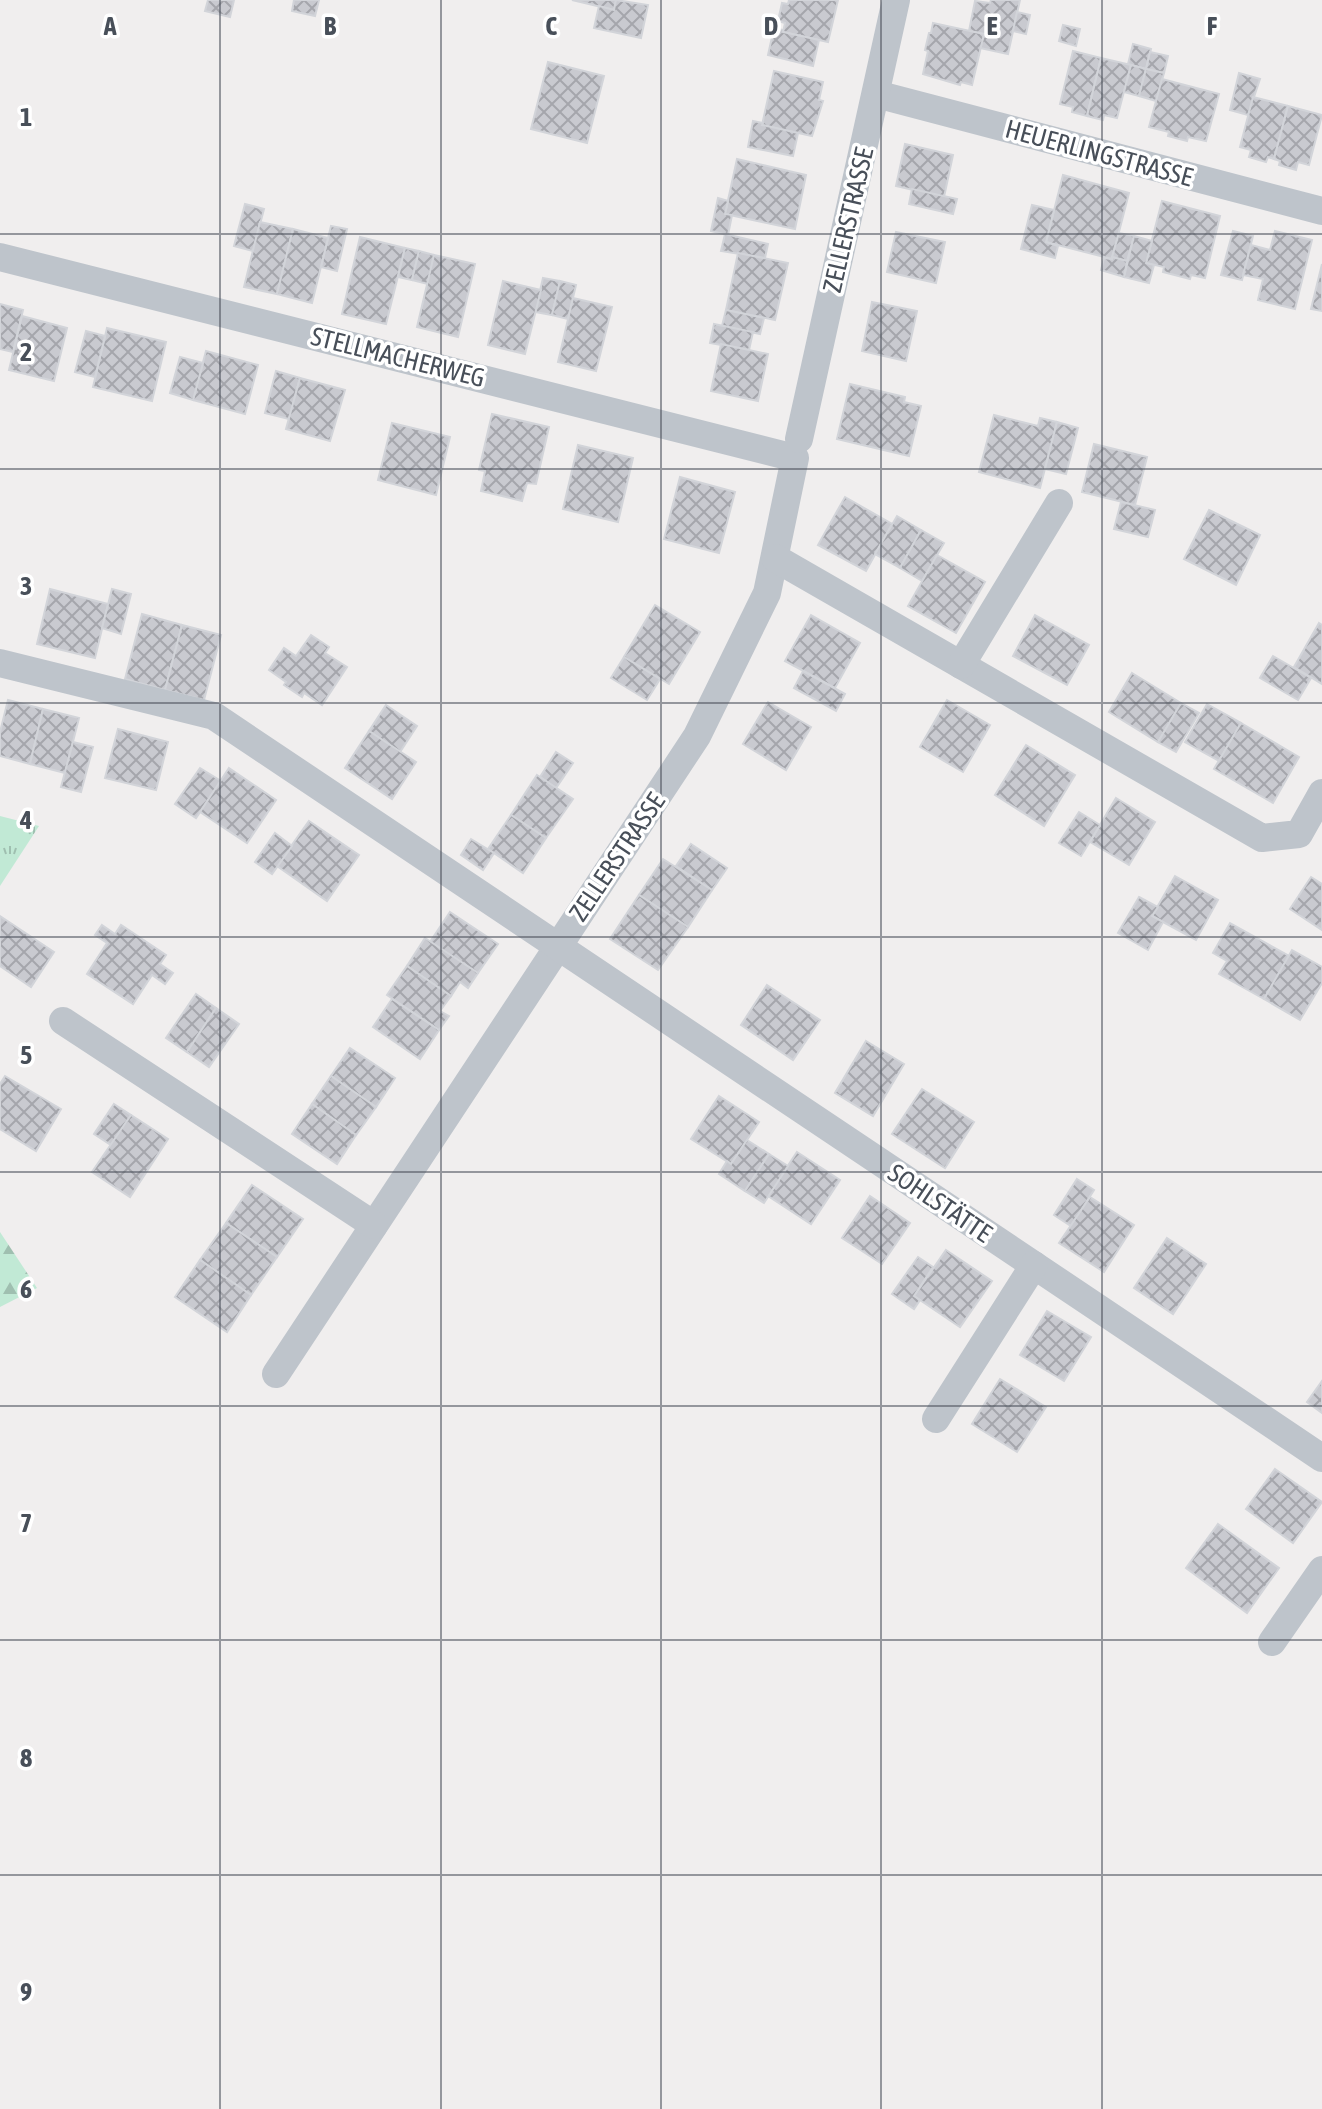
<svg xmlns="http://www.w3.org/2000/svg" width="1322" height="2109" font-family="'Asap Condensed',sans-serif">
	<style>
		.grass { fill: url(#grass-tufts) }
		.forest { fill: url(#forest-firs) }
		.building { fill: url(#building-cross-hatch); stroke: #d2d4d9; stroke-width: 2 }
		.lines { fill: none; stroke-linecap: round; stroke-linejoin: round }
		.street { stroke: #bec4cb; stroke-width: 28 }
		.grid { fill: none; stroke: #484f59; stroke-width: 2; stroke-opacity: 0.55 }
		.labels { text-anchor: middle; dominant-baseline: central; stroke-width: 7; stroke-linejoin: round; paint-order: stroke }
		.street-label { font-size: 26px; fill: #484f59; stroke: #fff }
		.grid-label { font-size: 26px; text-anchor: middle; font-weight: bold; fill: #484f59; stroke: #fff; stroke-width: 7; stroke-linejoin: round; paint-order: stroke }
	</style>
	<defs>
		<pattern id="grass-tufts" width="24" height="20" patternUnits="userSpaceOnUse" patternTransform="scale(2)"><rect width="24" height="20" fill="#c1e9d5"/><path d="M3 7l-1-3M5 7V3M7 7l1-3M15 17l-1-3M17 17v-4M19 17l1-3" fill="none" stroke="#9fbfb0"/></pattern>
		<pattern id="forest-firs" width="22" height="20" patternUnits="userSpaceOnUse" patternTransform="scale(2)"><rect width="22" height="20" fill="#c1e9d5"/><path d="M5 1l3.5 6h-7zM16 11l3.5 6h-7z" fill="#9fbfb0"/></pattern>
		<pattern id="building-cross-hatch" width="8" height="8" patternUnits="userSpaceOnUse" patternTransform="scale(2)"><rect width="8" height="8" fill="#c9cad0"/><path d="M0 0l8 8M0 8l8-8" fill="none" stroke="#a5a6ac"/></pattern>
	</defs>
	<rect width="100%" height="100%" fill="#f0eeee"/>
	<!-- grass -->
	<path class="grass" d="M0 816 39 826 0 886Z"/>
	<!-- forest -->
	<path class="forest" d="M0 1232 37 1288 0 1307Z"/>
	<!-- building -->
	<g class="building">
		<path d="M208 0H234L230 17 205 11Z"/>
		<path d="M294 0H319L315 16 292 11Z"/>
		<path d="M572 0H616L614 10Z"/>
		<path d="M616 0 648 5 641 38 594 28 599 6 614 10Z"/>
		<path d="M789 0H838L828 42 783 32 785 23 778 21 782 3 788 4Z"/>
		<path d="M991 0H1020L1008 54 980 48 984 34 969 31 975 1 990 3Z"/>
		<path d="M1017 12 1030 15 1026 34 1013 31Z"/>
		<path d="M933 23 984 34 972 85 961 82 960 85 923 74 928 51 925 50 929 33H931Z"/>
		<path d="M1063 25 1080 29 1076 46 1059 41Z"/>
		<path d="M774 28 783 30V32L819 40 813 66 768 55Z"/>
		<path d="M1133 44 1151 49 1146 69 1128 64Z"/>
		<path d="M1073 51 1101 58 1087 116 1072 112 1073 107 1060 104Z"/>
		<path d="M1150 52 1168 56 1164 73 1146 69Z"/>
		<path d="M1101 58 1131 65 1117 118 1104 115 1103 120 1087 116Z"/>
		<path d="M548 62 604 76 587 143 531 129Z"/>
		<path d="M1131 65 1146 69 1139 96 1124 92Z"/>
		<path d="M1146 69 1164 73 1156 101 1139 96Z"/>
		<path d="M774 71 823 82 819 100 823 101 812 136 762 125Z"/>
		<path d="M1239 73 1260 79 1248 115 1230 110Z"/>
		<path d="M1162 79 1219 94 1206 141 1188 137 1187 141 1168 136 1169 132 1149 127Z"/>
		<path d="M1253 97 1288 106 1274 159 1268 157 1266 162 1249 157 1251 150 1240 147Z"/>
		<path d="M1288 106 1322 115 1309 165 1298 162 1296 170 1279 165 1280 161 1274 159Z"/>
		<path d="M753 121 763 123 762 125 798 133 793 156 748 147Z"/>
		<path d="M905 144 953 155 944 197 896 186Z"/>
		<path d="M737 159 806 175 795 229 725 214Z"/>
		<path d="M1063 175 1129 193 1112 259 1046 242Z"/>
		<path d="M912 189 957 199 953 214 909 204Z"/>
		<path d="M718 198 728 201 725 214 732 215 728 235 711 231Z"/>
		<path d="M1162 201 1220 216 1205 278 1191 275 1190 279 1163 272 1164 267 1146 263Z"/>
		<path d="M245 204 264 209 253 251 234 246Z"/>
		<path d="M1032 205 1054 210 1046 242 1058 246 1055 258 1021 249Z"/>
		<path d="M260 222 293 229 277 294 244 287Z"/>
		<path d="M331 226 347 229 337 271 321 267Z"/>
		<path d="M293 229 328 238 312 303 277 294Z"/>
		<path d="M1233 231 1253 236 1242 280 1221 275Z"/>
		<path d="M1275 231 1312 240 1295 309 1258 300 1263 279 1243 275 1251 245 1270 250Z"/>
		<path d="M896 232 945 242 936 283 887 272Z"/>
		<path d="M1119 233 1134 236 1127 261 1112 257Z"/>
		<path d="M725 234 768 244 765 258 721 251Z"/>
		<path d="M1134 236 1152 241 1146 263 1154 265 1149 283 1124 277Z"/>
		<path d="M360 237 405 248 386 324 342 314Z"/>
		<path d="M405 248 419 251 412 280 398 277Z"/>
		<path d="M419 251 434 255 428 284 412 280Z"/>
		<path d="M738 253 788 263 775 320 726 310Z"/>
		<path d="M434 255 475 264 458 337 417 327Z"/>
		<path d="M1112 257 1127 261 1124 277 1101 270 1104 258 1112 259Z"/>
		<path d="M1322 264V311L1311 309Z"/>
		<path d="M543 278 560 281 552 315 535 312Z"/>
		<path d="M503 281 541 290 525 354 488 345Z"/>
		<path d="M560 281 576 285 568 319 552 315Z"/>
		<path d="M573 298 612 307 596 371 558 362Z"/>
		<path d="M872 302 917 311 906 361 862 351Z"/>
		<path d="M0 304 23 310 13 352 0 349Z"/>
		<path d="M726 310 764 318 760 334 722 326Z"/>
		<path d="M22 316 67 328 54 381 9 370Z"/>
		<path d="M714 324 753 332 749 350 710 343Z"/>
		<path d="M107 328 166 342 152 401 93 387Z"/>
		<path d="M86 331 105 336 95 377 75 372Z"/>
		<path d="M721 344 768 354 758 401 711 391Z"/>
		<path d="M206 351 258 365 245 414 193 400Z"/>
		<path d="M180 357 203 363 193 400 170 393Z"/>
		<path d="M276 371 300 378 289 419 265 413Z"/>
		<path d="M300 378 345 390 330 441 286 429Z"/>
		<path d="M850 384 905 397 904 402 921 406 909 456 837 439Z"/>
		<path d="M492 414 549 427 536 484 527 483 522 501 481 491 485 471 479 470Z"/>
		<path d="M994 415 1038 426 1040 418 1057 422 1040 488 979 472Z"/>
		<path d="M1057 422 1078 428 1066 474 1045 469Z"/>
		<path d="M392 423 450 437 436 495 378 480Z"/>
		<path d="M1094 444 1147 457 1135 505 1082 492Z"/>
		<path d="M578 445 633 458 618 522 563 509Z"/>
		<path d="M680 477 735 492 719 553 664 539Z"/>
		<path d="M845 497 892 524 866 571 818 545Z"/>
		<path d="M1121 502 1155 510 1148 537 1114 529Z"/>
		<path d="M1209 510 1260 535 1236 585 1184 559Z"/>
		<path d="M897 516 921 530 900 568 875 554Z"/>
		<path d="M921 530 944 543 922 581 900 568Z"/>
		<path d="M937 555 985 582 956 633 908 606Z"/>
		<path d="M50 589 108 604 95 658 37 644Z"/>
		<path d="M112 589 131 594 121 634 102 628Z"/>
		<path d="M655 605 700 632 669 684 624 657Z"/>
		<path d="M142 614 182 625 165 690 125 679Z"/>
		<path d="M811 615 860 643 835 688 785 661Z"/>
		<path d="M1035 615 1089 645 1067 685 1013 656Z"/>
		<path d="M1319 623 1322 625V684L1294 667Z"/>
		<path d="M182 625 221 635 204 700 165 690Z"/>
		<path d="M311 635 329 647 325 653 347 667 322 705 304 693 302 697 284 685 286 682 269 670 284 648 296 656Z"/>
		<path d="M1273 656 1311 678 1298 700 1260 678Z"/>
		<path d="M624 657 660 679 647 700 611 678Z"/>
		<path d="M803 671 845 694 836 711 794 688Z"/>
		<path d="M1132 673 1181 703 1158 742 1109 712Z"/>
		<path d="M8 700 43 709 30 764 0 756V732Z"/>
		<path d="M947 700 990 725 963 772 920 747Z"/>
		<path d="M768 702 811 727 786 770 743 744Z"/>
		<path d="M1181 703 1199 713 1176 752 1158 742Z"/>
		<path d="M1207 704 1241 723 1219 761 1185 742Z"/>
		<path d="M386 705 417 726 400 752 369 731Z"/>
		<path d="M43 709 79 718 65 773 30 764Z"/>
		<path d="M1241 723 1299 757 1273 803 1214 769Z"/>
		<path d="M118 729 168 742 156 790 105 778Z"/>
		<path d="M369 731 416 762 392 799 345 768Z"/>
		<path d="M73 742 93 747 81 792 61 787Z"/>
		<path d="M1026 745 1075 775 1044 826 995 795Z"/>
		<path d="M556 752 573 763 556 788 540 777Z"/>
		<path d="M200 768 221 781 196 818 175 804Z"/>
		<path d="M229 768 276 800 247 843 200 812Z"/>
		<path d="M537 775 573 799 546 838 511 815Z"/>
		<path d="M1116 798 1155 822 1129 865 1090 842Z"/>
		<path d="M1079 812 1100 825 1081 856 1059 843Z"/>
		<path d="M511 815 546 838 523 873 488 849Z"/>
		<path d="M309 821 359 855 327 901 277 866Z"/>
		<path d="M275 833 292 846 272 874 255 862Z"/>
		<path d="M471 839 494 853 483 870 461 855Z"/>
		<path d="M691 844 727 868 712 890 676 866Z"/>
		<path d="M663 859 712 890 688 927 639 895Z"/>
		<path d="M1175 876 1218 900 1196 940 1152 916Z"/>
		<path d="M1311 877 1322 884V930L1290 909Z"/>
		<path d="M639 895 688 927 658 970 610 939Z"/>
		<path d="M1139 897 1158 907 1152 916 1163 922 1148 950 1118 933Z"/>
		<path d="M450 912 498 944 478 973 430 942Z"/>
		<path d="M0 916 54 952 31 987 0 966Z"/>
		<path d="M1230 923 1289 956 1264 999 1219 974 1227 961 1213 953Z"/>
		<path d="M102 925 115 934 121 925 166 955 160 964 173 973 165 984 152 975 133 1004 87 974 107 943 95 935Z"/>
		<path d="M425 938 478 973 468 988 460 982 451 996 407 966Z"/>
		<path d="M1292 950 1322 967V983L1300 1020 1264 999Z"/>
		<path d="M407 966 451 996 440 1011 449 1016 439 1030 387 995Z"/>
		<path d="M767 985 820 1020 793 1060 741 1025Z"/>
		<path d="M196 994 216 1008 187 1052 166 1038Z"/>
		<path d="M392 999 439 1030 420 1059 373 1027Z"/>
		<path d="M216 1008 239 1024 209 1067 187 1052Z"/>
		<path d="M866 1041 904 1064 873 1116 835 1093Z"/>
		<path d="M350 1048 395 1078 376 1107 331 1076Z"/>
		<path d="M5 1076 61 1109 36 1151 0 1129V1084Z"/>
		<path d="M331 1076 376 1107 356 1135 312 1104Z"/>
		<path d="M922 1089 974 1122 945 1168 892 1134Z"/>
		<path d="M719 1096 759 1122 731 1164 691 1139Z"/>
		<path d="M114 1104 131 1115 111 1145 94 1134Z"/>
		<path d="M312 1104 356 1135 337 1164 292 1134Z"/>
		<path d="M131 1115 168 1139 130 1197 92 1172Z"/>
		<path d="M747 1140 769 1154 745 1191 719 1174 727 1161 731 1164Z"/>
		<path d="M797 1152 840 1180 811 1224 768 1196Z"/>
		<path d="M769 1154 788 1166 764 1203 745 1191Z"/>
		<path d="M1077 1179 1094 1190 1071 1226 1054 1215Z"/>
		<path d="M252 1185 303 1219 277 1257 226 1223Z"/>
		<path d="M870 1196 910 1223 882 1264 842 1238Z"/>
		<path d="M1090 1197 1134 1225 1104 1272 1059 1243Z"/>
		<path d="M226 1223 277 1257 251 1295 200 1260Z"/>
		<path d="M1167 1238 1206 1264 1173 1314 1134 1288Z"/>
		<path d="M946 1250 992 1281 960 1327 914 1296Z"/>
		<path d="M918 1257 933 1267 914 1296 920 1300 914 1309 892 1294Z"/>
		<path d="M200 1260 251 1295 227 1332 175 1297Z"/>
		<path d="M1047 1311 1091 1337 1064 1381 1020 1355Z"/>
		<path d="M1000 1379 1046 1407 1017 1452 972 1424Z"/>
		<path d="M1322 1381V1413L1307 1402Z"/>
		<path d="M1275 1469 1322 1502 1293 1543 1246 1509Z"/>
		<path d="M1218 1524 1279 1568 1247 1613 1186 1568Z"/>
	</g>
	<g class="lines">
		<!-- street -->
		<g class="street">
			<path d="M876 94 1322 211"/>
			<path d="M0 257 795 458 767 593 697 736 276 1374"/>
			<path d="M799 439 896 0"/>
			<path d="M775 558 1262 838 1299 834 1322 793"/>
			<path d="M0 663 214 716 1322 1458"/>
			<path d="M961 665 1059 503"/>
			<path d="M63 1021 374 1225"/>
			<path d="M936 1419 1034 1265"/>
			<path d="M1272 1642 1322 1570"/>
		</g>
	</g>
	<!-- grid -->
	<path class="grid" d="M220 0V2109M441 0V2109M661 0V2109M881 0V2109M1102 0V2109M0 234H1322M0 469H1322M0 703H1322M0 937H1322M0 1172H1322M0 1406H1322M0 1640H1322M0 1875H1322"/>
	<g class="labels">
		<!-- street labels -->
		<g class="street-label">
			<text transform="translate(1099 153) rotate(15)">HEUERLINGSTRASSE</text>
			<text transform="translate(848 220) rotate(-77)">ZELLERSTRASSE</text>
			<text transform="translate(398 357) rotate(14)">STELLMACHERWEG</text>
			<text transform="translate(617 857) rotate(-56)">ZELLERSTRASSE</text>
			<text transform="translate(940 1203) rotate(34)">SOHLSTÄTTE</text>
		</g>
	</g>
	<g class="grid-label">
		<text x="110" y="35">A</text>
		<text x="330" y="35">B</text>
		<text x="551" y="35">C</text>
		<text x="771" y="35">D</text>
		<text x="992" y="35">E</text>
		<text x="1212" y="35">F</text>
		<text x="26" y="126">1</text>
		<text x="26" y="361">2</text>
		<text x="26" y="595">3</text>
		<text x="26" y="829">4</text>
		<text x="26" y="1064">5</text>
		<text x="26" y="1298">6</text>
		<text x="26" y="1532">7</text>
		<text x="26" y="1767">8</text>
		<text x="26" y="2001">9</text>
	</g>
</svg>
